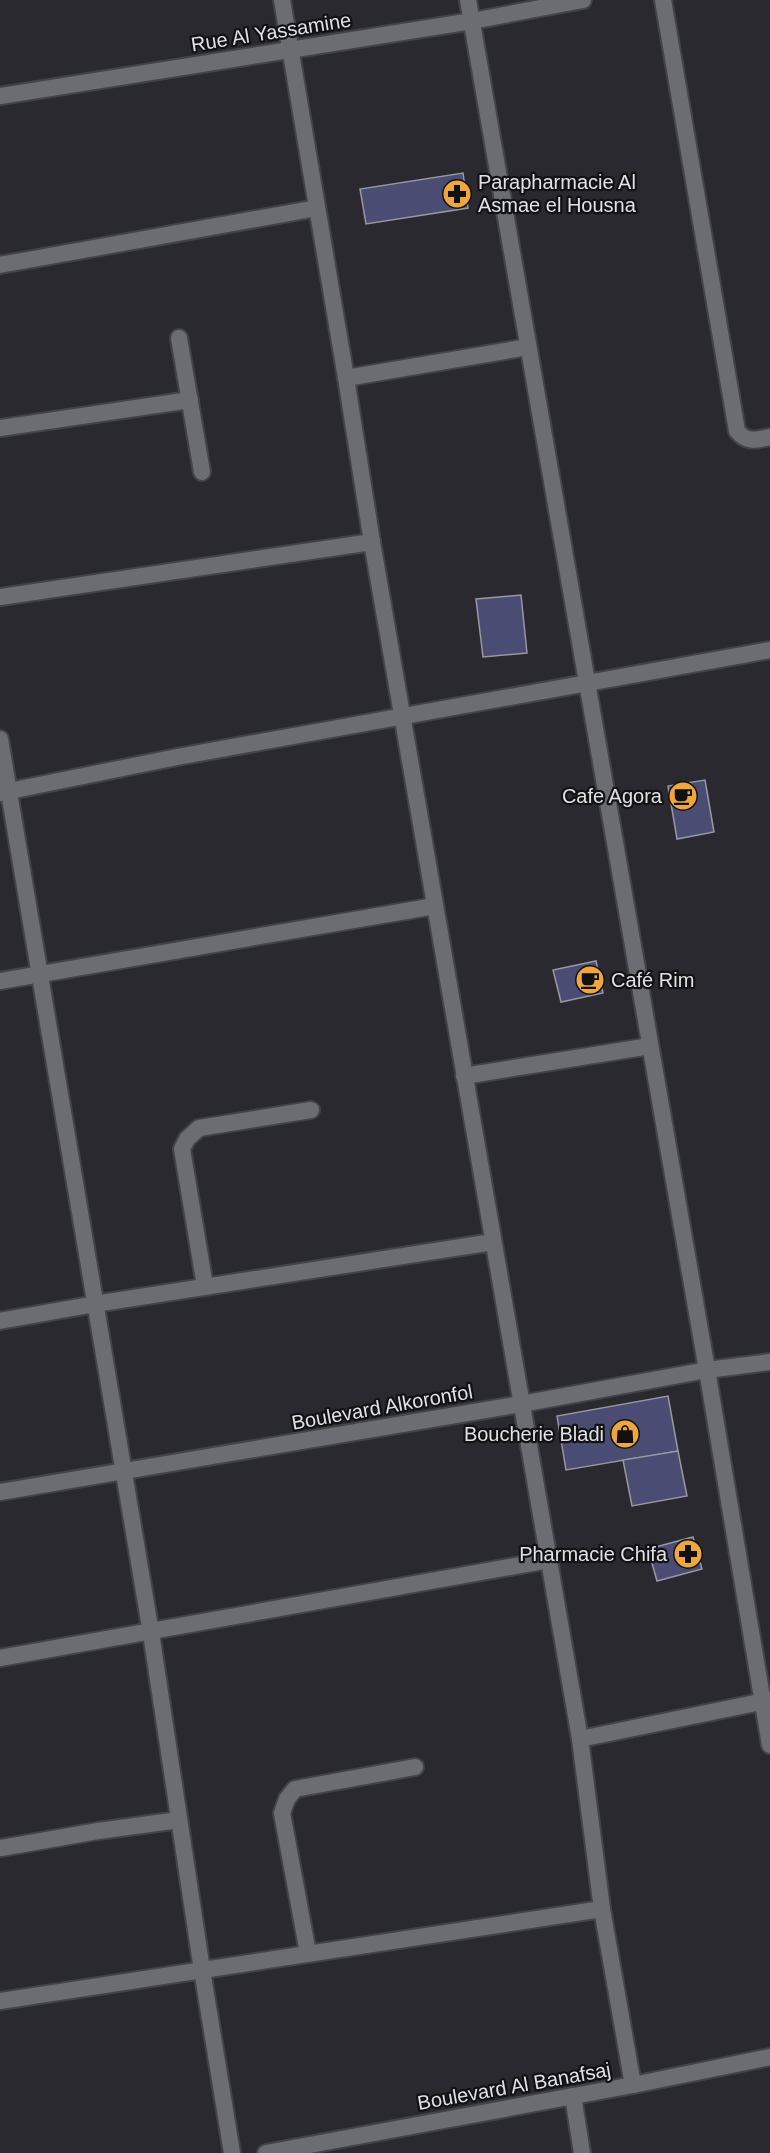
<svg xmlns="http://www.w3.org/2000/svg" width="770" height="2153" font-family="Arial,sans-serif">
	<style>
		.building { fill: #4b4c74; stroke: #9798a0; stroke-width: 1.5 }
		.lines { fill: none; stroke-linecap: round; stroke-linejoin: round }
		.service-casing { stroke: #434448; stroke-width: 20 }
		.minor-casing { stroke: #434448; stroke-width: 20 }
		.service { stroke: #6c6c73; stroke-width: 16 }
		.minor { stroke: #6c6c73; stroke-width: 16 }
		.labels { text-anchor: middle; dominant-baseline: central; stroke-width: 4.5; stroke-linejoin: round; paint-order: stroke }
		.street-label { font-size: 20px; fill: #e0e1e5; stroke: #121215 }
		.poi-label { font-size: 20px; fill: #e0e1e5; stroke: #121215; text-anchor: end }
	</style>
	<rect width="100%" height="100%" fill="#29292f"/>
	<!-- building -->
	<g class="building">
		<path d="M463 173 468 208 366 224 360 189Z"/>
		<path d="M521 595 527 653 483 657 476 599Z"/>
		<path d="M705 780 714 832 677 839 668 786Z"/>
		<path d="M596 961 603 993 561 1002 553 970Z"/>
		<path d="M668 1396 678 1451 566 1470 557 1416Z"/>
		<path d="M678 1451 687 1496 632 1506 623 1460Z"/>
		<path d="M693 1537 702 1569 657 1581 648 1549Z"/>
	</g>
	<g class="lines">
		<!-- service casing -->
		<g class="service-casing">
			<g id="service">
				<path d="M179 338 202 472"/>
				<path d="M0 428 190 400"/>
				<path d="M205 1286 182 1149 187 1139 199 1128 311 1110"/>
				<path d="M1 1848 98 1831 179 1820"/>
				<path d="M308 1953 282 1813 287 1799 295 1789 415 1767"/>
			</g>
		</g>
		<!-- minor casing -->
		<g class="minor-casing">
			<g id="minor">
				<path d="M282 0 346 378 372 542 580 1739 602 1909 633 2085"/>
				<path d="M468 0 707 1370 770 1745"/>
				<path d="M663 0 737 431C747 443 756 440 770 437"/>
				<path d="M0 96 472 21 583 0"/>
				<path d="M0 265 317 208"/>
				<path d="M346 378 528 347"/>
				<path d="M0 597 372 542"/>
				<path d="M0 739 151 1633 202 1970 232 2153"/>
				<path d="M0 793 177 757 770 650"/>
				<path d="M0 981 435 906"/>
				<path d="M464 1076 650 1046"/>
				<path d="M0 1321 95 1304 493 1242"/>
				<path d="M0 1492 521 1404 707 1370 770 1362"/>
				<path d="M0 1658 549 1560"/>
				<path d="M580 1739 770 1700"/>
				<path d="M0 2001 602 1909"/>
				<path d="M573 2096 582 2153"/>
				<path d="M266 2153 633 2085 770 2057"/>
			</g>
		</g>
		<!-- service -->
		<use href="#service" class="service"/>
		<!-- minor -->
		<use href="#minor" class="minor"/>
	</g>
	<!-- icons -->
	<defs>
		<g id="pharmacy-disc" transform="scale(1.5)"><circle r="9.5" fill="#efa73d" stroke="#121215"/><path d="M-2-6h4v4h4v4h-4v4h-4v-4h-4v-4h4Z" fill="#111"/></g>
		<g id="cafe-disc" transform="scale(1.5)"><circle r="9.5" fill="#efa73d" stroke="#121215"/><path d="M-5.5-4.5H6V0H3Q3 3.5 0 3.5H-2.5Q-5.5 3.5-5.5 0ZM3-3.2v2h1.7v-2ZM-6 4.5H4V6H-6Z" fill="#111"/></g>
		<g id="shop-disc" transform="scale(1.5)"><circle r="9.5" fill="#efa73d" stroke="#121215"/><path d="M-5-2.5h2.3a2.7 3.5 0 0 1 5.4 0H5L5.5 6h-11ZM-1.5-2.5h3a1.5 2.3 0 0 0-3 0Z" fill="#111"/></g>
	</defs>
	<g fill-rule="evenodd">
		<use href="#pharmacy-disc" x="457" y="194"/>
		<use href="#cafe-disc" x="683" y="796"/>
		<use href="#cafe-disc" x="590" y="980"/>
		<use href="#shop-disc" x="625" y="1434"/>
		<use href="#pharmacy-disc" x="688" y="1554"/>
	</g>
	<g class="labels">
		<!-- street labels -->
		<g class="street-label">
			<text transform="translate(271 32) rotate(-9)">Rue Al Yassamine</text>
			<text transform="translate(382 1407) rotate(-10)">Boulevard Alkoronfol</text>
			<text transform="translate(514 2086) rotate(-10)">Boulevard Al Banafsaj</text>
		</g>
		<!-- poi labels -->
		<g class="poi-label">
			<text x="478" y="182" text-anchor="start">Parapharmacie Al<tspan x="478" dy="23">Asmae el Housna</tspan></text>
			<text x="662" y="796">Cafe Agora</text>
			<text x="611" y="980" text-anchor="start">Café Rim</text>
			<text x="604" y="1434">Boucherie Bladi</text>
			<text x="667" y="1554">Pharmacie Chifa</text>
		</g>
	</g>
</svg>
